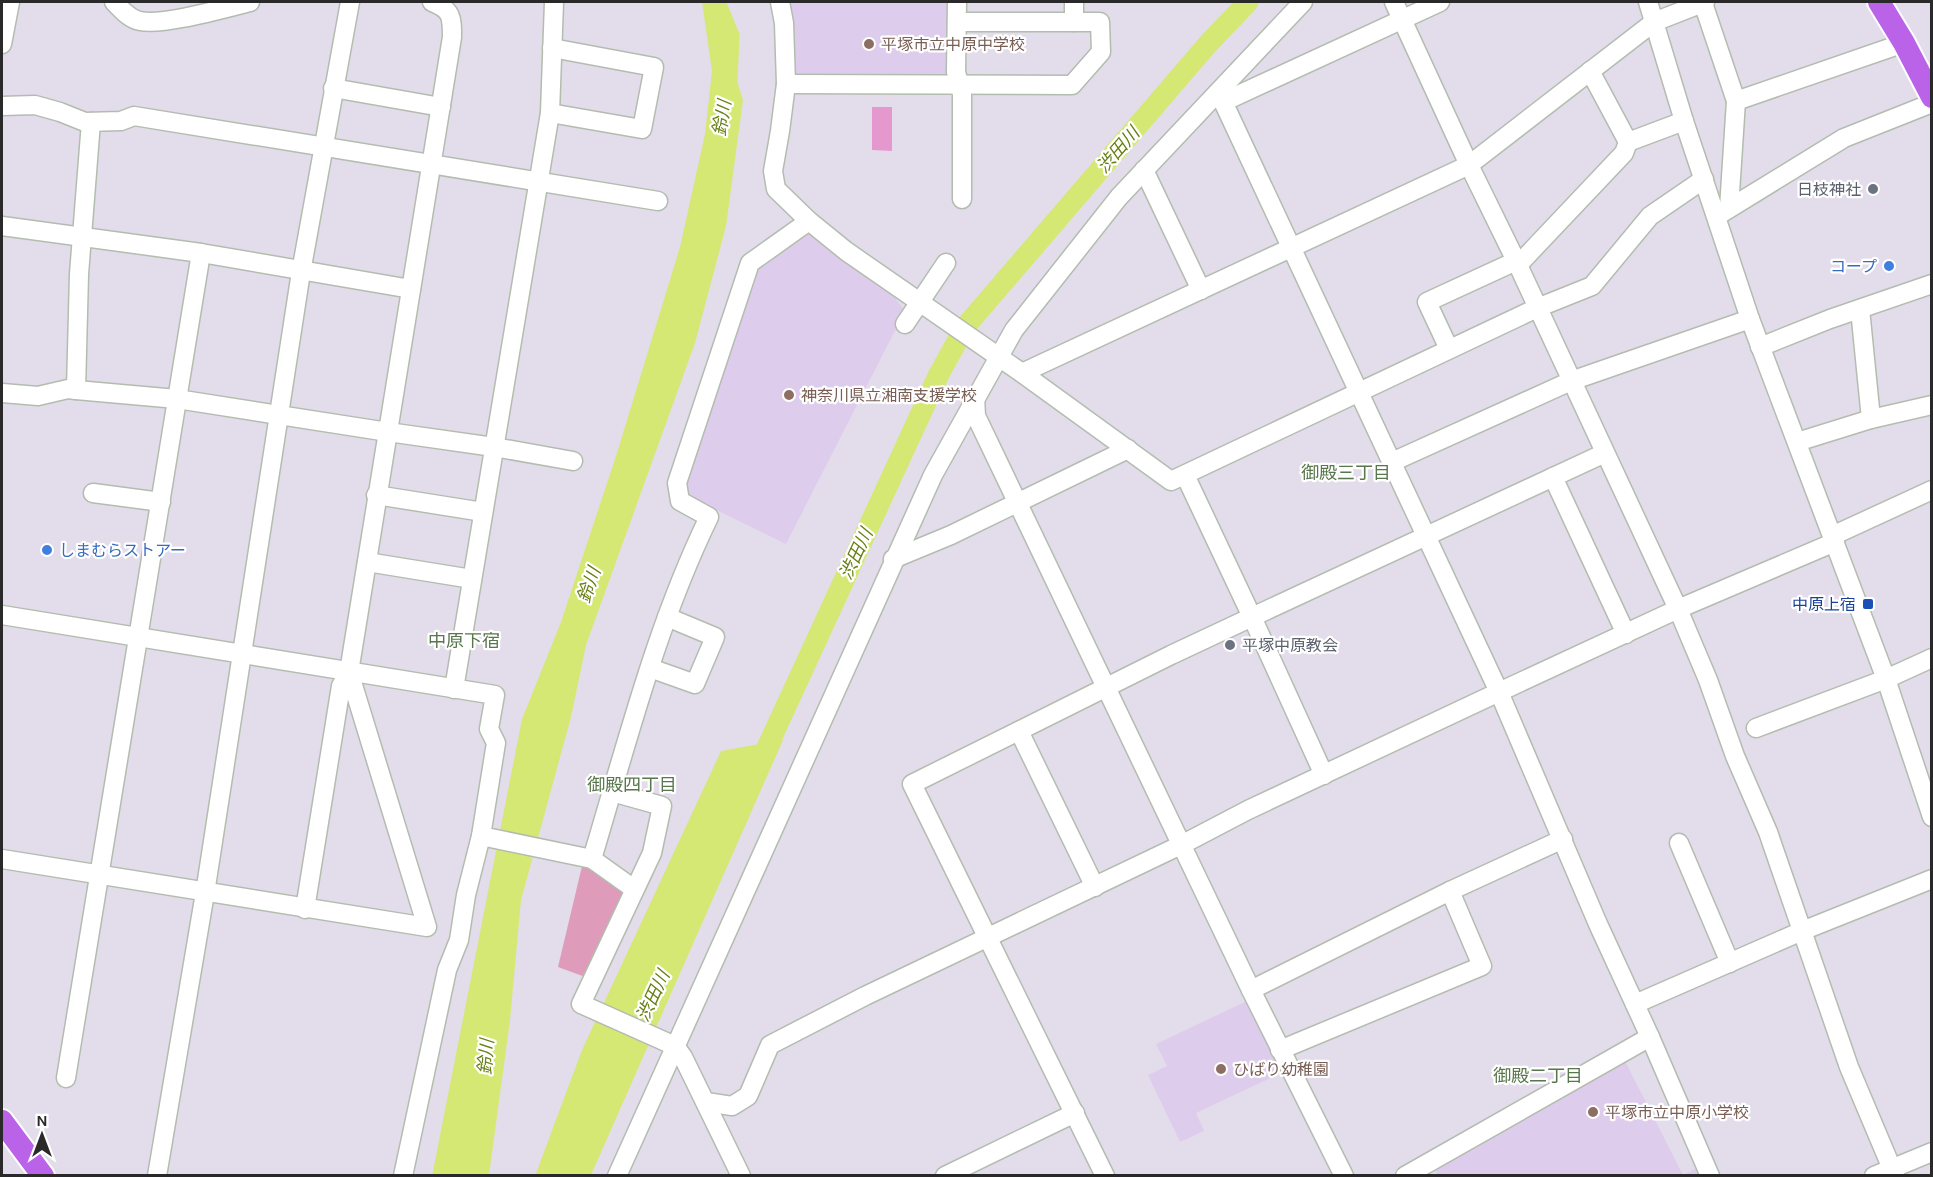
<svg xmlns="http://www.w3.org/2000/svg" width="1933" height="1177" font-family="Karla,'Noto Sans JP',sans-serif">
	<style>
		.education { fill: #deccec }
		.green { fill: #df9bba }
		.pitch { fill: #e598cd }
		.water { fill: #d6e874 }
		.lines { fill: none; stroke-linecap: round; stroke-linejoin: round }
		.river { stroke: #d6e874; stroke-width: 21 }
		.minor-casing { stroke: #b3bdaf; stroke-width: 21 }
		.major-casing { stroke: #fff; stroke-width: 26 }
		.minor { stroke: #fff; stroke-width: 18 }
		.major { stroke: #ba63e9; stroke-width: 22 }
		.education-dot { fill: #8d6e63; stroke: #fff; stroke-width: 2 }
		.worship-dot { fill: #6b7280; stroke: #fff; stroke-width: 2 }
		.shop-dot { fill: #3f7fe0; stroke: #fff; stroke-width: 2 }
		.transit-dot { fill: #1a4fb4; stroke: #fff; stroke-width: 2 }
		.labels { text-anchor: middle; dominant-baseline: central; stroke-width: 4.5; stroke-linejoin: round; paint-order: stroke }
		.education-label { font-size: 16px; fill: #785e54; stroke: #fff; text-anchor: start }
		.worship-label { font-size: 16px; fill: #5b616d; stroke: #fff; text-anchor: end }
		.shop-label { font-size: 16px; fill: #366cbe; stroke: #fff; text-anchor: end }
		.transit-label { font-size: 16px; fill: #164399; stroke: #fff; text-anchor: end }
		.water-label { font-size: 18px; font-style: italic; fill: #677f14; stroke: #fff }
		.neighbourhood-label { font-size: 18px; fill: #59774c; stroke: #fff }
	</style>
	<rect width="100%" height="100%" fill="#e3dceb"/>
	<!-- education -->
	<g class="education">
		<path d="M784 2H950V75L947 78 795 77 790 71Z"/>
		<path d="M807 234H813L891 293 905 311 786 544 694 499 688 492 687 479 757 269 799 236Z"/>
		<path d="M1249 1000 1283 1072 1196 1113 1204 1131 1180 1142 1148 1075 1167 1066 1156 1044Z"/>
		<path d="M1624 1059 1683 1175 1703 1165 1707 1175 1436 1176V1169Z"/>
	</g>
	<!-- green -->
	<path class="green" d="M583 862 627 892 588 978 558 967Z"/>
	<!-- pitch -->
	<path class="pitch" d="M872 107H892V151L872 150Z"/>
	<!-- water -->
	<g class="water">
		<path d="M702 2H712L743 100 726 226 695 343 586 645 571 717 521 900 510 1020 489 1175 432 1176 522 719 561 622 616 456 680 247 705 134 712 71Z"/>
		<path d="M783 740 591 1175 535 1176 582 1050 721 751Z"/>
	</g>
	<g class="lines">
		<!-- river -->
		<g class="river">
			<path d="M715 2 729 36 727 82"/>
			<path d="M758 767 939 374 965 327 1207 45 1248 2"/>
		</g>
		<!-- minor casing -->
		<g class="minor-casing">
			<g id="minor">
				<path d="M114 2C121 9 129 19 140 21 163 26 225 8 250 2"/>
				<path d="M780 2 784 23 786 84 780 131 773 171 776 189 809 221 846 251 1022 373 1171 481 1537 308 1592 286 1650 216 1704 179"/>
				<path d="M957 2 956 72 962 94V199"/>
				<path d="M1074 2V22"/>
				<path d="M1394 2 1469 165 1518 265 1678 609 1708 680 1735 756 1768 832 1849 1067 1895 1176"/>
				<path d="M1648 2 1684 121 1750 319 1886 679 1932 817"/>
				<path d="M1703 3 1736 101 1729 208"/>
				<path d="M2 44 10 2"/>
				<path d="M786 84 1072 85 1101 52 1100 22H957"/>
				<path d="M333 88 441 107"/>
				<path d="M1219 93 1499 692 1598 924 1650 1037 1710 1176"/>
				<path d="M1736 101 1904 43"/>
				<path d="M1223 102 1440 2"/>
				<path d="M2 106 35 105 60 112 85 122 121 121 134 116 658 201"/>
				<path d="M550 113 642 129 654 67 552 48"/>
				<path d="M1628 142 1684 121"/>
				<path d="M1144 170 1201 290"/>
				<path d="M1717 216 1844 138 1932 103"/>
				<path d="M2 226 201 253 411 289"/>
				<path d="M1518 265 1624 153 1628 142 1590 71"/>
				<path d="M1860 309 1871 419"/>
				<path d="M905 324 946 263"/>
				<path d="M1760 347 1830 319 1932 284"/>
				<path d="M1449 349 1427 302 1516 261"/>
				<path d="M1022 373 1469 165 1654 22 1705 2"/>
				<path d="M76 390 79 274 91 122"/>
				<path d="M2 393 38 396 68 389 76 390 177 399 388 432 494 447 573 461"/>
				<path d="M975 397 976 416 1251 990 1344 1176"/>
				<path d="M1797 442 1871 419 1932 405"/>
				<path d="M1392 462 1571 381 1750 319"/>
				<path d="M1553 477 1626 634"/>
				<path d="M93 493 161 502"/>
				<path d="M376 495 483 512"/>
				<path d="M1832 536 1932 490"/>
				<path d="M893 559 951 535 1128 449"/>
				<path d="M367 562 472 579"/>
				<path d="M2 615 495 695 489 729 496 743 481 836 592 859 634 889"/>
				<path d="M650 668 695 684 715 637 667 617"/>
				<path d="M454 689 550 113 554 2"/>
				<path d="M1756 728 1886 679 1932 658"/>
				<path d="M1019 731 1095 887"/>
				<path d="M1324 775 1252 617 1605 453"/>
				<path d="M612 792 662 806 652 853 581 1004 675 1046 683 1057 741 1176"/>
				<path d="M1679 843 1730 963"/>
				<path d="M2 859 427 927 349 672"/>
				<path d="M592 859C627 743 656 626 709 517L680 501 677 483 750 263 809 221"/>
				<path d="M305 909 341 686 349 672 452 37C452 17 452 10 432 2"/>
				<path d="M1251 990 1450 891 1563 839"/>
				<path d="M1635 1004 1802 931 1932 879"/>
				<path d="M1280 1050 1482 966 1450 891"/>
				<path d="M66 1078 201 253"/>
				<path d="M706 1102 732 1106 748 1096 770 1045 865 996 1183 844 1248 810 1499 692 1678 609 1835 542"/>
				<path d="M157 1176 205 893 301 272 350 2"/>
				<path d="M403 1176 447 970 459 940 466 895 481 836"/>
				<path d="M617 1176 933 475 1014 330 1119 197 1303 2"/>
				<path d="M945 1176 1075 1113"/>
				<path d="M1105 1176 912 784 1171 655 1252 617 1185 475"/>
				<path d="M1405 1176 1650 1037"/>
				<path d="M1874 1176 1932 1152"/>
			</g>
		</g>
		<!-- major casing -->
		<g class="major-casing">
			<g id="major">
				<path d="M1879 2 1904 43 1932 97"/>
				<path d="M2 1121 43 1176"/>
			</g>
		</g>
		<!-- minor -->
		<use href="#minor" class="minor"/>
		<!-- major -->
		<use href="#major" class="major"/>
	</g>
	<!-- markers -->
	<g class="education-dot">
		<circle cx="869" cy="44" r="6"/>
		<circle cx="789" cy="395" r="6"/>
		<circle cx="1221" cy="1069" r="6"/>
		<circle cx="1593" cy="1112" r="6"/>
	</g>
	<g class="worship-dot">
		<circle cx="1873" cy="189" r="6"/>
		<circle cx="1230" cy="645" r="6"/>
	</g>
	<g class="shop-dot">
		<circle cx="1889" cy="266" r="6"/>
		<circle cx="47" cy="550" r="6"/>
	</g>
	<rect class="transit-dot" x="1862" y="598" width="12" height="12" rx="3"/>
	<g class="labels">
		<!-- education labels -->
		<g class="education-label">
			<text x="881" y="44">平塚市立中原中学校</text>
			<text x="801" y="395">神奈川県立湘南支援学校</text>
			<text x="1233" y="1069">ひばり幼稚園</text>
			<text x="1605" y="1112">平塚市立中原小学校</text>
		</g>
		<!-- worship labels -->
		<g class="worship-label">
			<text x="1861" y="189">日枝神社</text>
			<text x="1242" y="645" text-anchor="start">平塚中原教会</text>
		</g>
		<!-- shop labels -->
		<g class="shop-label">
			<text x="1877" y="266">コープ</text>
			<text x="59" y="550" text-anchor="start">しまむらストアー</text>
		</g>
		<!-- transit labels -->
		<g class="transit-label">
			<text x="1856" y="604">中原上宿</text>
		</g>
		<!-- water labels -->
		<g class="water-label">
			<text transform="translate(722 118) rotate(-81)">鈴川</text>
			<text transform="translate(1118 150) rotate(-49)">渋田川</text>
			<text transform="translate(856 554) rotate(-65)">渋田川</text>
			<text transform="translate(589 585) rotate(-71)">鈴川</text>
			<text transform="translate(653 996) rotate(-65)">渋田川</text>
			<text transform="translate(486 1057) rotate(-86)">鈴川</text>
		</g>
		<!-- neighbourhood labels -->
		<g class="neighbourhood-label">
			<text x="1346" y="473">御殿三丁目</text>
			<text x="464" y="641">中原下宿</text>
			<text x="632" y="785">御殿四丁目</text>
			<text x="1538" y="1076">御殿二丁目</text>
		</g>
	</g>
	<!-- border -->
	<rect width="1933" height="1177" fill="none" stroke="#292929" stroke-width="6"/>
	<!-- north arrow -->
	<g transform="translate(42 1135)" stroke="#ffffff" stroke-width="4.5" paint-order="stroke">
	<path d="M0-4.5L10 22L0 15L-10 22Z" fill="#292929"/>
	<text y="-9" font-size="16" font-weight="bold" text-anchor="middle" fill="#292929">N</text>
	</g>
</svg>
